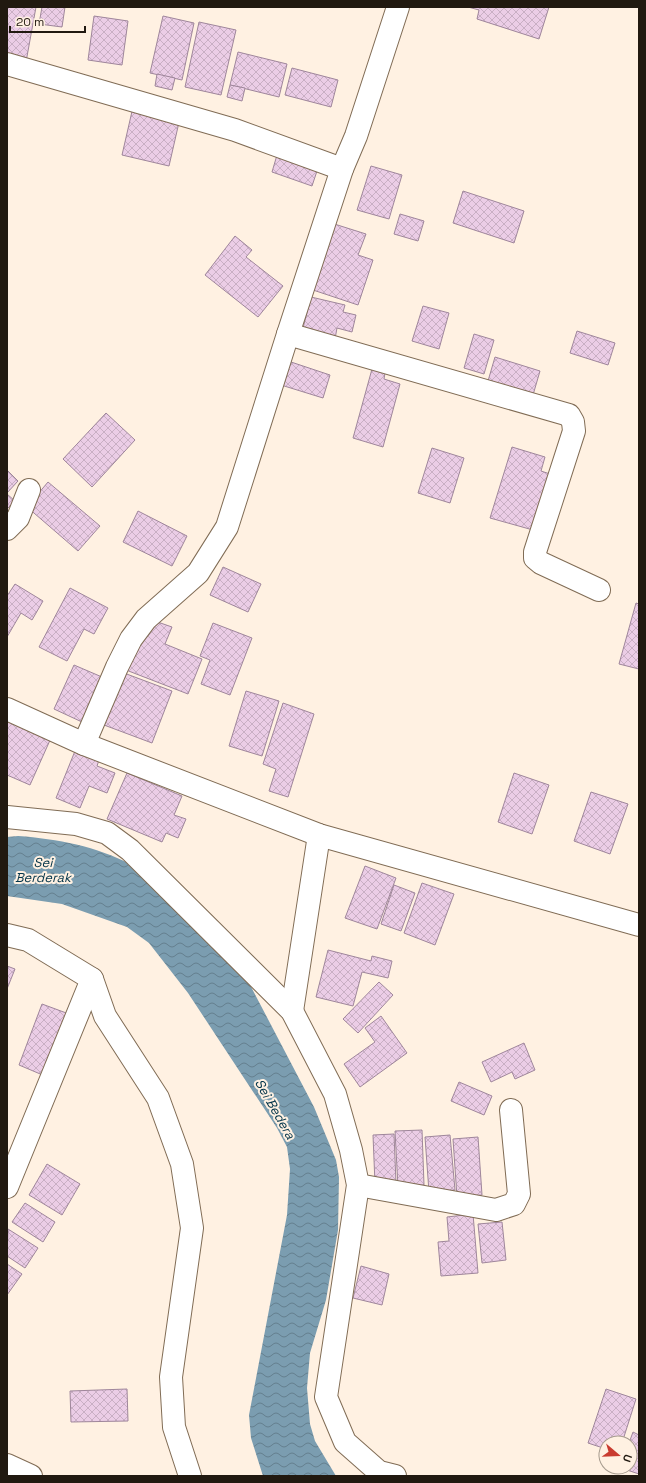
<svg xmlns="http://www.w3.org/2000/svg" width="646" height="1483" font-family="'Space Grotesk',sans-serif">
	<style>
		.water { fill: url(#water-waves) }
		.building { fill: url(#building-cross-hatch); stroke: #9f869b }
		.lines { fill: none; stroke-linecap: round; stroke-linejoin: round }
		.minor-casing { stroke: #806c55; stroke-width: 24 }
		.minor { stroke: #fff; stroke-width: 22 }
		.labels { text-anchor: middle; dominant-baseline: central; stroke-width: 4; stroke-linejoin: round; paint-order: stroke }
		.water-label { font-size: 13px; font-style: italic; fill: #033449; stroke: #fff1e2 }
	</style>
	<defs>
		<pattern id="water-waves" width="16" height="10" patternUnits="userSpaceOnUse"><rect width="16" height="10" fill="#7b9db0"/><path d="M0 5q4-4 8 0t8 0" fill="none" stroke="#647f8e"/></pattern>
		<pattern id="building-cross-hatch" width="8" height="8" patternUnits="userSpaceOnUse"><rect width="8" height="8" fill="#ebcde6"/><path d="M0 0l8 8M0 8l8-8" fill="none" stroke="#c9afc4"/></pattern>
	</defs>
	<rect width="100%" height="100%" fill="#fff1e2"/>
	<!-- water -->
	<path class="water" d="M18 836C58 839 96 846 132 865L248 981 314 1107 336 1160 339 1177 338 1230 326 1300 310 1353 307 1388 310 1424 315 1441 336 1476H263L251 1438 249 1415 287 1215 290 1169 287 1147 277 1128 188 993 149 943 127 927 62 904 7 896V837Z"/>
	<!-- building -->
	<g class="building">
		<path d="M7 7H36L26 62 7 59Z"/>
		<path d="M42 7H65L62 27 39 24Z"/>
		<path d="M468 7H549L539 39 477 19 479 10Z"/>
		<path d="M94 16 128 21 122 65 88 60Z"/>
		<path d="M163 16 194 23 182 80 150 73Z"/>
		<path d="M199 22 236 30 221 95 185 87Z"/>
		<path d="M238 52 287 64 279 97 230 85Z"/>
		<path d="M292 68 338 80 331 107 285 95Z"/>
		<path d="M157 74 175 78 172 90 155 86Z"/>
		<path d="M230 85 245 88 242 101 227 97Z"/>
		<path d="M133 107 180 118 169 166 122 155Z"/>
		<path d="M277 155 318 168 312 186 272 172Z"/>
		<path d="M371 166 402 175 389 219 357 210Z"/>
		<path d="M463 191 524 211 514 243 453 223Z"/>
		<path d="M400 214 424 221 418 241 394 234Z"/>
		<path d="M328 222 366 234 358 255 373 260 358 305 307 288Z"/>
		<path d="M235 236 252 250 246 257 283 286 258 317 205 275Z"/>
		<path d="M311 297 345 305 343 312 356 315 352 332 337 328 335 339 302 332Z"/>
		<path d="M423 306 449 313 439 349 412 341Z"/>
		<path d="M577 331 615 343 608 365 570 353Z"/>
		<path d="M474 334 494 340 484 374 464 368Z"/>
		<path d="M495 357 540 371 533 395 488 381Z"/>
		<path d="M288 361 330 375 323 398 281 385Z"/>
		<path d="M372 369 385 373 384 379 400 384 383 447 353 438Z"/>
		<path d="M106 413 135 440 92 487 63 459Z"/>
		<path d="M512 447 545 457 541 471 550 474 533 530 490 518Z"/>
		<path d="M432 448 464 458 450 503 418 493Z"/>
		<path d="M7 470 18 481 7 493Z"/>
		<path d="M48 482 100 526 78 551 27 507Z"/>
		<path d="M7 494 15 501 7 509Z"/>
		<path d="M138 511 187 536 172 566 123 542Z"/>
		<path d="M223 567 261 584 248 612 210 595Z"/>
		<path d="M15 584 43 601 32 620 21 613 7 637V596Z"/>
		<path d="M70 588 108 608 94 634 84 629 67 661 39 647Z"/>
		<path d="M636 603 639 604V669L619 664Z"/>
		<path d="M149 619 172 627 165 644 202 659 188 694 126 670Z"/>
		<path d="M213 623 252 638 230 695 201 684 210 660 200 656Z"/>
		<path d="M74 665 102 677 82 722 54 709Z"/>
		<path d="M124 673 172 691 152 743 104 725Z"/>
		<path d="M246 691 279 701 262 756 229 746Z"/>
		<path d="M283 703 314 714 288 797 269 791 276 769 263 764Z"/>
		<path d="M7 718 51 738 30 785 7 775Z"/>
		<path d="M75 751 99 760 97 766 115 773 107 793 89 786 80 808 56 798Z"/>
		<path d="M127 773 182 796 174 815 186 819 178 838 166 833 162 842 107 819Z"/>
		<path d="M514 773 549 785 532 834 498 822Z"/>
		<path d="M591 792 628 804 610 854 574 841Z"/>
		<path d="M365 866 396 878 377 929 345 918Z"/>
		<path d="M422 883 454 894 435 945 404 933Z"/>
		<path d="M394 885 415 893 401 931 381 924Z"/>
		<path d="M328 950 371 961 372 956 392 961 388 978 362 972 353 1006 316 997Z"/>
		<path d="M7 966 15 969 7 989Z"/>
		<path d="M379 982 393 995 358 1033 343 1019Z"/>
		<path d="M42 1004 69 1014 45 1076 19 1065Z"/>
		<path d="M381 1016 407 1053 360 1087 344 1064 375 1042 365 1028Z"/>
		<path d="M524 1043 535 1070 515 1079 512 1072 491 1082 482 1062Z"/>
		<path d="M459 1082 492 1096 484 1115 451 1101Z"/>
		<path d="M422 1130 424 1185 398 1187 395 1131Z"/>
		<path d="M394 1134 396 1183 375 1184 373 1135Z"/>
		<path d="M450 1135 455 1190 429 1192 425 1137Z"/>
		<path d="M478 1137 482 1195 457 1197 453 1139Z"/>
		<path d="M47 1164 80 1184 62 1215 29 1195Z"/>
		<path d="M25 1203 55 1222 43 1242 12 1222Z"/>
		<path d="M473 1214 478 1273 441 1276 438 1242 449 1241 447 1217Z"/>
		<path d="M502 1222 506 1260 482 1263 478 1224Z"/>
		<path d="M8 1229 38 1248 25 1268 7 1256Z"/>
		<path d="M7 1264 22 1274 7 1295Z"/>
		<path d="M361 1266 389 1274 382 1305 353 1298Z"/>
		<path d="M127 1389 128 1421 71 1422 70 1391Z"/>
		<path d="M606 1389 636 1399 622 1443H606V1449L588 1443Z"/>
		<path d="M633 1432 639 1435V1474L621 1468 630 1467 629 1443Z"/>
	</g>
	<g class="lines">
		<!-- minor casing -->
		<g class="minor-casing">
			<g id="minor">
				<path d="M7 64 235 130 342 169"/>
				<path d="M288 334 569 415 573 422 574 431 535 552V558L541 563 599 590"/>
				<path d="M7 529 18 518 29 490"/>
				<path d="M7 709 84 744 117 667 131 639 146 619 198 573 227 527 288 334 342 169 356 136 398 7"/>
				<path d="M84 744 319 835 639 925"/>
				<path d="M7 817 76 824 107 833 130 850 292 1011 335 1094 351 1150 358 1185 326 1397 345 1442 379 1472 395 1476"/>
				<path d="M7 935 28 940 92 979 105 1016 158 1098 182 1164 192 1228 171 1377 174 1427 190 1476"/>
				<path d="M292 1011 319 835"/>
				<path d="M358 1185 496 1210 514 1204 519 1194 511 1110"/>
				<path d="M7 1187 92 979"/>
				<path d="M7 1465 31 1476"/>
			</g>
		</g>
		<!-- minor -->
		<use href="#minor" class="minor"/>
	</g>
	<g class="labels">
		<!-- water labels -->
		<g class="water-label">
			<text x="43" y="862">Sei<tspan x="43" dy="15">Berderak</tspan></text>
			<text transform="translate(275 1109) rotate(60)">Sei Bedera</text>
		</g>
	</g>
	<!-- border -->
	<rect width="646" height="1483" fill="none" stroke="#211910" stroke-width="16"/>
	<!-- north arrow -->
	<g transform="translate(618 1455) rotate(109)"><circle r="19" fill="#fff1e2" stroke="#a69b8e"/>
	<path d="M0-3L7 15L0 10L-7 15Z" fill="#c93b2f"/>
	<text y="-6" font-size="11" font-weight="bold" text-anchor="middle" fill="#211910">U</text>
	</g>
	<!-- scale -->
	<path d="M10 26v6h75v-6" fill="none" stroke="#211910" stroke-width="2"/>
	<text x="16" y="26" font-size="12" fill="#211910" stroke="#fff1e2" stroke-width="3" paint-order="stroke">20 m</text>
</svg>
